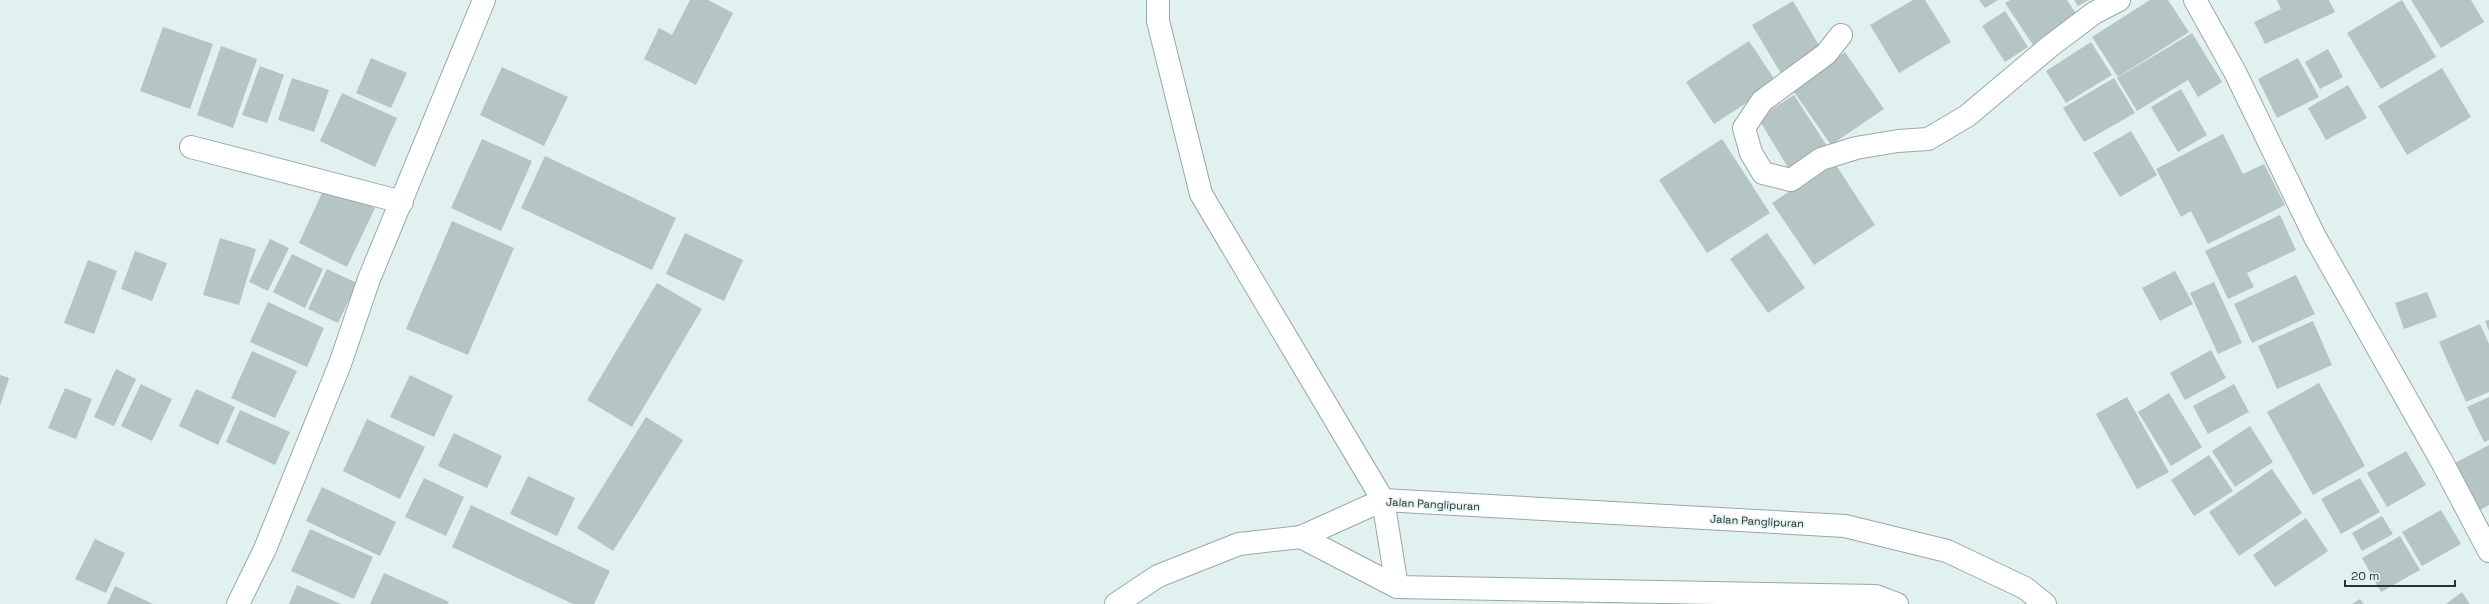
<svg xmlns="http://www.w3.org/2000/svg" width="2489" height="604" font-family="'Space Grotesk',sans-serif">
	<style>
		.building { fill: #b4c5c3 }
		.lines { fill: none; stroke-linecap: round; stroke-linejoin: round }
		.street-casing { stroke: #98a8a7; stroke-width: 24 }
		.secondary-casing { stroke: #98a8a7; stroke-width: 24 }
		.street { stroke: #fff; stroke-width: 22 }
		.secondary { stroke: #fff; stroke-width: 22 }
		.labels { text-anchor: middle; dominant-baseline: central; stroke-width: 3; stroke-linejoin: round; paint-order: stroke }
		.street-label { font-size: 11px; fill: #2b3232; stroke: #e0f1f0 }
	</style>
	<rect width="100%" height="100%" fill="#e0f1f0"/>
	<!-- building -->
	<g class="building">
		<path d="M690 0H708L733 13 696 85 644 59 659 28 672 35Z"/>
		<path d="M1913 0H1925L1951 42 1899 73 1870 25Z"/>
		<path d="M1979 0H1998L1985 8Z"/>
		<path d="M2010 0H2067L2079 18 2035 48 2005 3Z"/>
		<path d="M2074 0H2089L2078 6Z"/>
		<path d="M2150 0H2168L2189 32 2118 77 2092 37Z"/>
		<path d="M2277 0H2329L2335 12 2265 44 2254 22 2281 9Z"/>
		<path d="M2402 0 2436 57 2381 89 2347 33Z"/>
		<path d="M2411 0H2471L2484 22 2441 48Z"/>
		<path d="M1793 1 1823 52 1782 75 1752 25Z"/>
		<path d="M2005 11 2028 47 2005 62 1982 26Z"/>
		<path d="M163 27 213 44 190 109 140 91Z"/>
		<path d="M2192 33 2222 82 2198 97 2188 80 2137 111 2117 78Z"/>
		<path d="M1749 41 1777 83 1714 124 1686 82Z"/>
		<path d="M2091 42 2112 75 2066 103 2046 71Z"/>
		<path d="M221 46 257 59 233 128 197 115Z"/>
		<path d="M2328 49 2343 77 2320 89 2305 62Z"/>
		<path d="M1845 52 1884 109 1831 145 1792 89Z"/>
		<path d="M371 58 407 73 391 108 356 93Z"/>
		<path d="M2298 58 2319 97 2277 118 2258 79Z"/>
		<path d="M260 66 284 75 267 123 242 115Z"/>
		<path d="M502 67 568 97 544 146 480 115Z"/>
		<path d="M2442 68 2471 117 2407 155 2378 106Z"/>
		<path d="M292 78 329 90 314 132 278 120Z"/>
		<path d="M2114 78 2135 113 2084 142 2063 108Z"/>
		<path d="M2348 85 2367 118 2326 140 2308 108Z"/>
		<path d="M2181 89 2207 135 2178 152 2151 107Z"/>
		<path d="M342 93 397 118 375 167 320 141Z"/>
		<path d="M1794 95 1827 146 1789 169 1758 118Z"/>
		<path d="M2131 131 2157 175 2120 197 2093 153Z"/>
		<path d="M2223 134 2243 174 2264 164 2285 205 2208 244 2191 211 2181 217 2156 169Z"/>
		<path d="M482 139 532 161 501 231 451 208Z"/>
		<path d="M1722 139 1770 213 1707 253 1659 180Z"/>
		<path d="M545 156 676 218 652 270 521 208Z"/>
		<path d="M1834 162 1875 225 1814 265 1772 203Z"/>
		<path d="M326 184 375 208 347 267 299 243Z"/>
		<path d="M2280 215 2296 250 2247 273 2254 287 2228 299 2205 251Z"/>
		<path d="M452 221 514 248 468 355 406 329Z"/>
		<path d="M685 233 743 260 724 301 666 274Z"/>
		<path d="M1767 233 1805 288 1768 313 1730 259Z"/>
		<path d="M220 238 256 249 239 305 203 295Z"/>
		<path d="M270 239 289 248 268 291 249 282Z"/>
		<path d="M135 251 167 263 152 301 121 289Z"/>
		<path d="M292 254 323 269 305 308 273 292Z"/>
		<path d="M88 260 117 271 94 334 64 323Z"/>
		<path d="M327 269 357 283 338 323 308 309Z"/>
		<path d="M2175 271 2193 304 2160 321 2142 288Z"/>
		<path d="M2296 275 2315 314 2252 343 2234 304Z"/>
		<path d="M2214 282 2242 343 2218 354 2190 293Z"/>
		<path d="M657 283 702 309 632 427 587 400Z"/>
		<path d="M2427 292 2437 317 2404 329 2395 303Z"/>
		<path d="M268 302 324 328 307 367 250 342Z"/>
		<path d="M2489 320V331L2485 321Z"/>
		<path d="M2313 321 2332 365 2277 389 2258 346Z"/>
		<path d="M2480 324 2489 344V392L2466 402 2439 342Z"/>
		<path d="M2211 350 2226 378 2185 400 2170 373Z"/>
		<path d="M252 351 297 371 275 418 231 398Z"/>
		<path d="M116 369 136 379 114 426 94 417Z"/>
		<path d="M0 375 9 378 0 406Z"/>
		<path d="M410 375 453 396 434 437 390 417Z"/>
		<path d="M2319 383 2365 466 2313 495 2267 412Z"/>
		<path d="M141 384 172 399 152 441 121 426Z"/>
		<path d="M2234 384 2249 412 2208 434 2193 406Z"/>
		<path d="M65 388 92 399 76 439 48 428Z"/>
		<path d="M196 389 235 407 218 445 179 426Z"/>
		<path d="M2169 393 2202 447 2171 466 2138 412Z"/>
		<path d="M2127 397 2169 472 2137 489 2096 414Z"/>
		<path d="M2489 397V440L2484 442 2467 407Z"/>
		<path d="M240 410 290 432 275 465 226 442Z"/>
		<path d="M646 417 683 440 613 551 577 528Z"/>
		<path d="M367 419 425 447 400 499 343 471Z"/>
		<path d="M2250 426 2273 462 2235 487 2212 451Z"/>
		<path d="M454 433 502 456 487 488 438 466Z"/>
		<path d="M2489 445V505L2480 510 2455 463Z"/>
		<path d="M2406 451 2426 485 2387 507 2367 473Z"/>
		<path d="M2209 455 2233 491 2194 516 2171 480Z"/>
		<path d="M2272 469 2302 513 2239 556 2209 512Z"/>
		<path d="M528 476 575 498 557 536 510 514Z"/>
		<path d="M424 478 464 497 446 536 405 517Z"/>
		<path d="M2360 478 2380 512 2341 534 2321 499Z"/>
		<path d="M322 487 396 522 380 556 306 521Z"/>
		<path d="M471 505 610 571 594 604H573L452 547Z"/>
		<path d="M2441 510 2461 544 2422 566 2402 532Z"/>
		<path d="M2382 516 2393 534 2362 551 2352 533Z"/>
		<path d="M2306 518 2328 551 2275 587 2253 555Z"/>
		<path d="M310 529 373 557 354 599 291 571Z"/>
		<path d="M2400 536 2420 570 2381 592 2362 558Z"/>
		<path d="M95 539 125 553 106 593 75 579Z"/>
		<path d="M384 573 449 602 448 604H370Z"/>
		<path d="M297 585 341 604H289Z"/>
		<path d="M115 586 153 604H107Z"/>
		<path d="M2462 592 2470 604H2446Z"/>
		<path d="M2360 599 2364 604H2352Z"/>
	</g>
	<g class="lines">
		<!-- street casing -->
		<g class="street-casing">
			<g id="street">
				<path d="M1158 0V21L1201 194 1383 500 1397 587"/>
				<path d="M2195 0 2235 72 2315 237 2441 460 2489 551"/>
				<path d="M1841 35 1826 54 1762 101 1744 128 1751 153 1763 173 1791 180 1821 159 1856 148 1898 141 1928 139 1967 116 2049 47 2094 13 2119 0"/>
				<path d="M191 147 402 202"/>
				<path d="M238 604 265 549 340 364 369 279 484 0"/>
				<path d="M1116 604 1158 576 1239 544 1301 537"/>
			</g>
		</g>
		<!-- secondary casing -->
		<g class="secondary-casing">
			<g id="secondary">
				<path d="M1301 537 1383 500 1845 526 1947 551 2025 588 2045 604"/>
				<path d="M1301 537 1397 587 1876 596 1897 604"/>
			</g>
		</g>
		<!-- street -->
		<use href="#street" class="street"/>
		<!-- secondary -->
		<use href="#secondary" class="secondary"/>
	</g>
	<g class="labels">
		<!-- street labels -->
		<g class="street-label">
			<text transform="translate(1433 504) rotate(3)">Jalan Panglipuran</text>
			<text transform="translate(1757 521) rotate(3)">Jalan Panglipuran</text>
		</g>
	</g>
	<!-- scale -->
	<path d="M2345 580v6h110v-6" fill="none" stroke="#2b3232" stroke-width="2"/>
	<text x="2351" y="580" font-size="12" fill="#2b3232" stroke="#e0f1f0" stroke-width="3" paint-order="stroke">20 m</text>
</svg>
